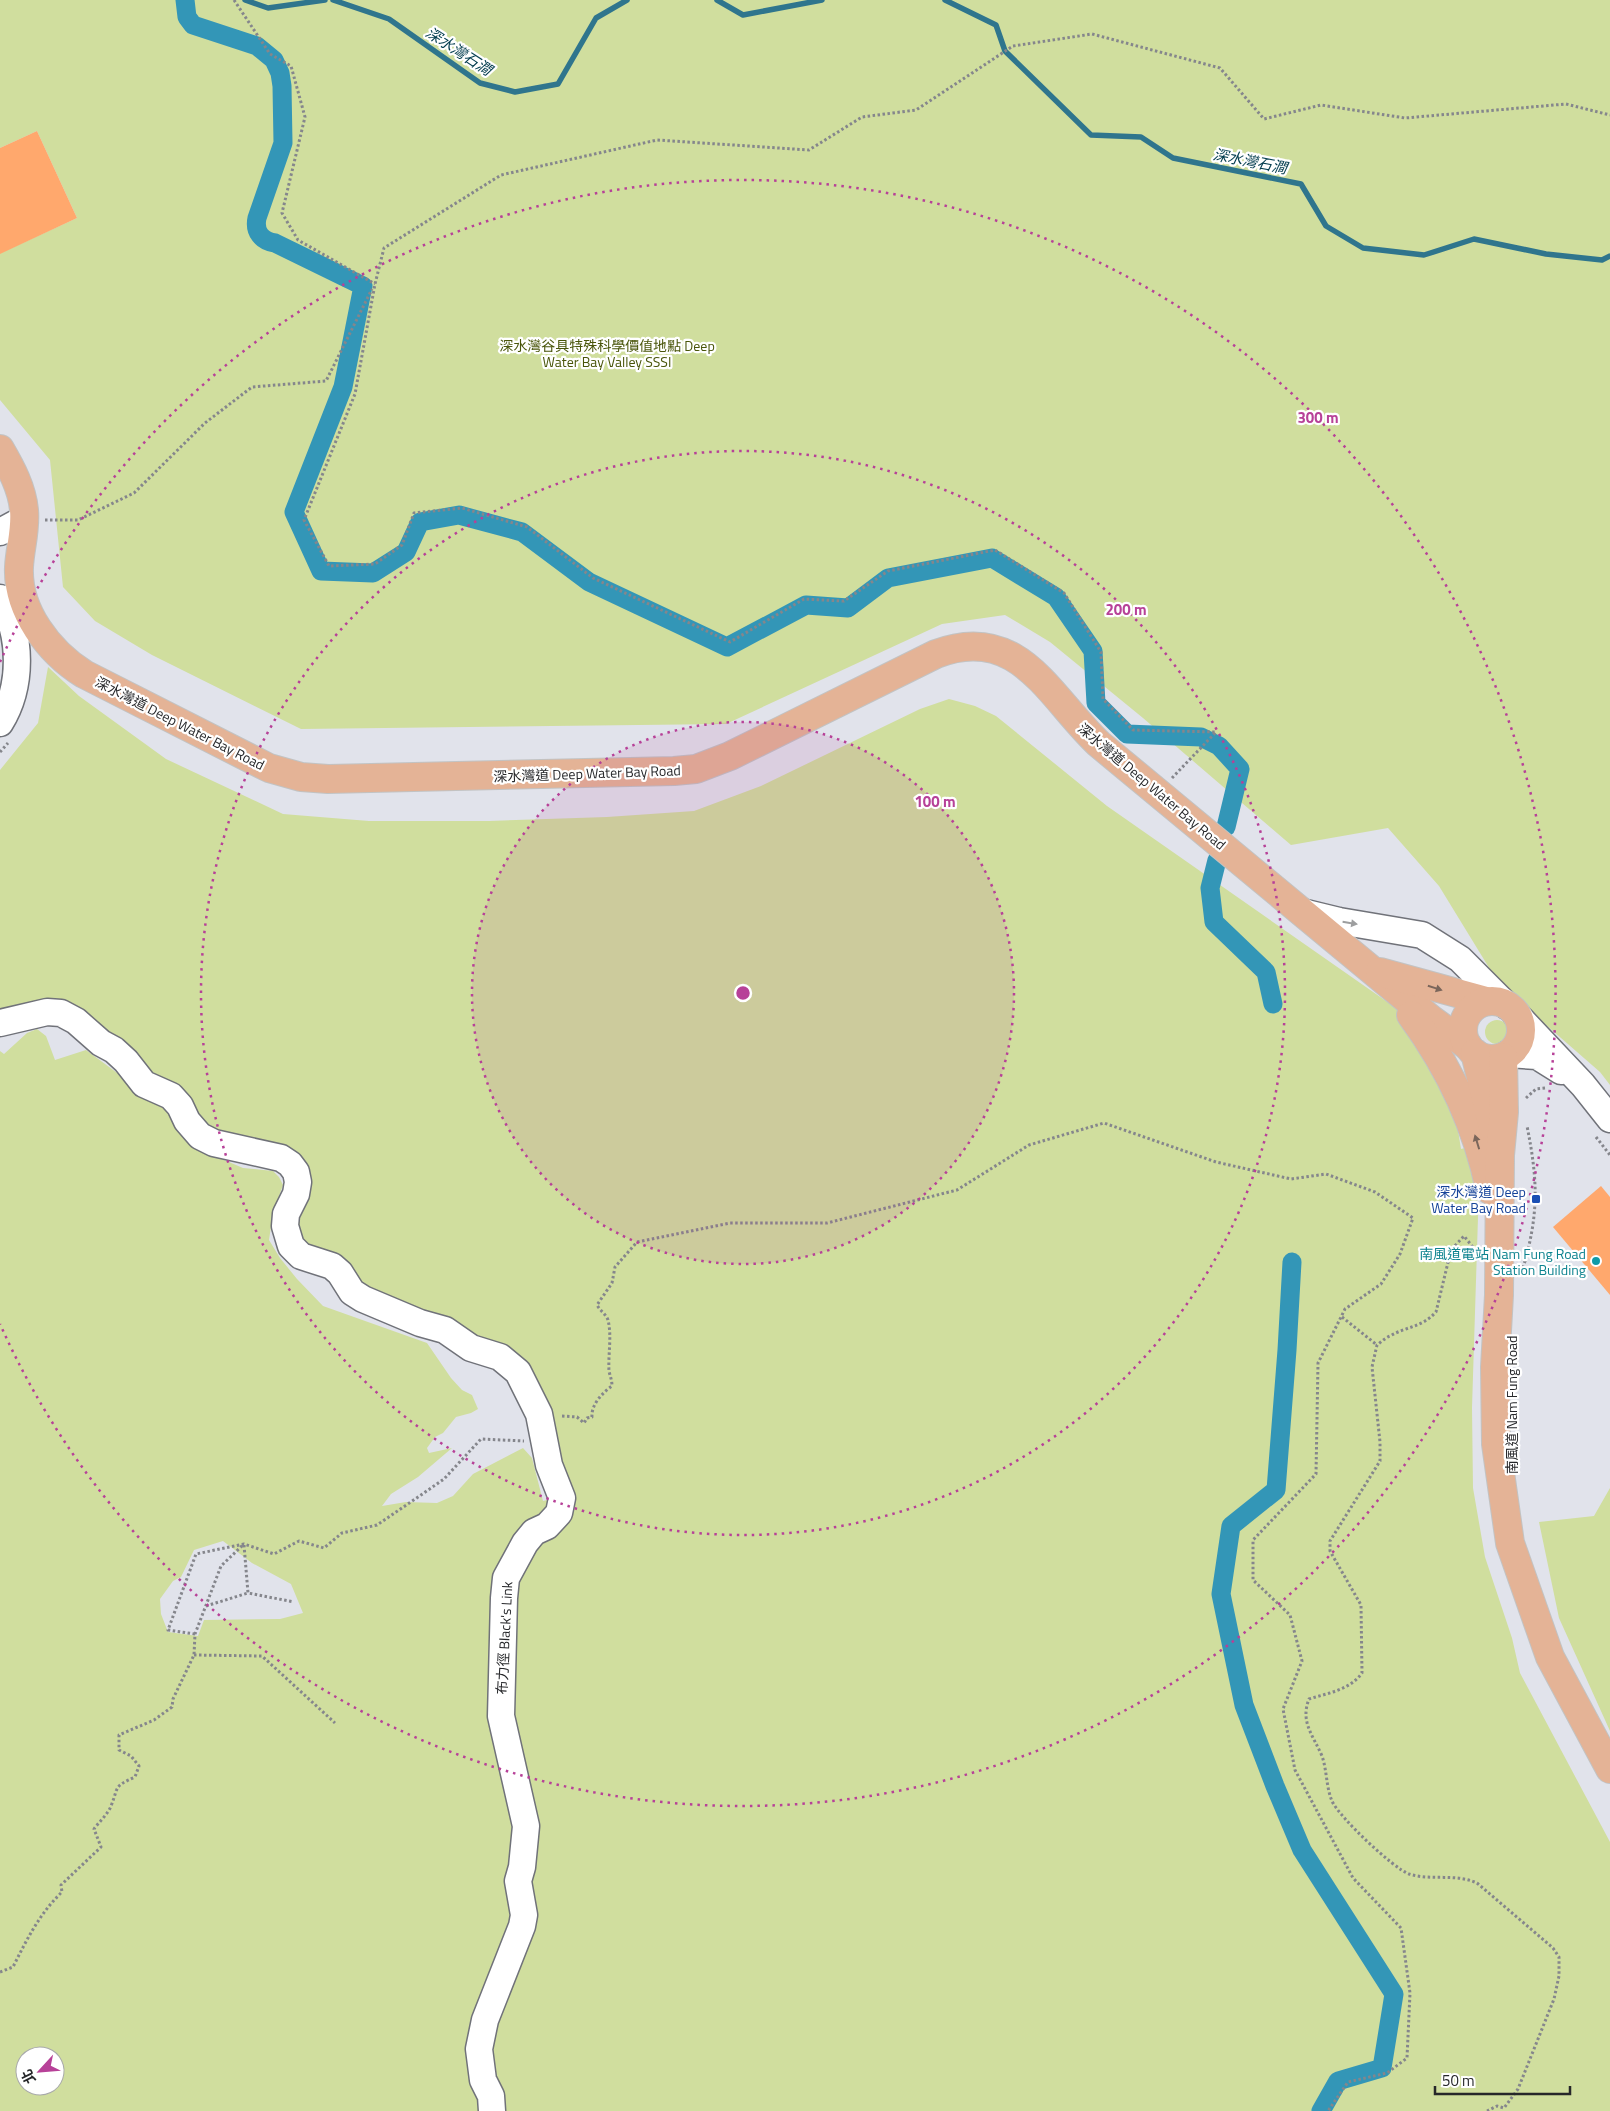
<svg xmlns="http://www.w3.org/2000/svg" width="1610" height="2111" font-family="'Titillium Web','Noto Sans TC',sans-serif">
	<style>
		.green { fill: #d0de9e; fill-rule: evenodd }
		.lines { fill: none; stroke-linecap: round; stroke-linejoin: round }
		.stream { stroke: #2f758d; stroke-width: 5.5 }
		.canal { stroke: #3396b7; stroke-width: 19 }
		.building { fill: #ffa86d }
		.minor-casing { stroke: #707279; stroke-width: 29 }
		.major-casing { stroke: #c2c3c3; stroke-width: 30 }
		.path { stroke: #85868c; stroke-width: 3; stroke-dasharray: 2.5 2.5; stroke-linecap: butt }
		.minor { stroke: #fff; stroke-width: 26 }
		.major { stroke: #e4b396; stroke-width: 28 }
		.oneway { fill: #9d9e9f }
		.oneway2 { fill: #7b665b }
		.ring { fill: none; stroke: #b74198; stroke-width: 2.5; stroke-dasharray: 2.5 5 }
		.transit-dot { fill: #1a4fb4; stroke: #fff; stroke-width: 2 }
		.culture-dot { fill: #0f9aa8; stroke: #fff; stroke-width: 2 }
		.labels { text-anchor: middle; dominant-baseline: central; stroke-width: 4.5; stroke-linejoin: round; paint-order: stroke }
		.park-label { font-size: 14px; fill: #49550a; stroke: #fff }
		.street-label { font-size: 14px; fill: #26272a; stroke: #fff }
		.transit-label { font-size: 14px; fill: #164399; stroke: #fff; text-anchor: end }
		.culture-label { font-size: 14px; fill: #0d838f; stroke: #fff; text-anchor: end }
		.water-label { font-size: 15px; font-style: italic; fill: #003b4d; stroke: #fff }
		.centre { fill: #b74198; stroke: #fff; stroke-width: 2.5 }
		.ring-label { font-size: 15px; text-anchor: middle; font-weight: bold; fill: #b74198; stroke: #fff; stroke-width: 4.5; stroke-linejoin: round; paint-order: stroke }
	</style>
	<rect width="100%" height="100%" fill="#e1e3eb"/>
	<!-- green -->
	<g class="green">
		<path d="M0 0H1610V1085L1600 1072 1499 984 1439 886 1388 828 1291 845 1143 718 1050 642 1005 615 942 624 726 724 301 729 152 655 95 621 63 587 50 460 0 400V246L3 252 77 218 37 131 0 148Z"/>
		<path d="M48 667 79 696 166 759 283 814 369 821H489L607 817 694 811 761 786 920 709 949 699 975 706 996 716 1107 806 1396 1008 1454 1105 1461 1149 1465 1148 1475 1179 1478 1217 1472 1408 1473 1488 1485 1557 1512 1638 1520 1673 1610 1842V2111H0V1051L4 1054 27 1033 37 1029 46 1036 55 1060 86 1050 139 1089 157 1097 210 1154 243 1168 273 1171 279 1177 283 1185 273 1213 269 1240 280 1258 297 1279 323 1306 427 1343 451 1378 462 1390 472 1395 478 1409 471 1413 456 1417 443 1433 435 1437 427 1448 429 1453 452 1448 418 1477 391 1494 382 1506 406 1502 437 1503 453 1496 473 1474 523 1448 532 1458 543 1501 564 1496 531 1388 294 1244 301 1180 223 1141 79 1019 0 1017V770L38 723ZM223 1541 252 1563 291 1584 303 1613 280 1619 204 1620 198 1636 168 1632 161 1614 160 1599 173 1581 181 1577 194 1550ZM25 2056H55V2086H25Z"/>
		<circle cx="1497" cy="1032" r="12"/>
		<path d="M1610 1488V1731L1559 1618 1539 1522 1594 1516Z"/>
	</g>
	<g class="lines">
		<!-- stream -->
		<g class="stream">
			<path d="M245 0 268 8 325 0"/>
			<path d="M333 0 389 19 480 83 515 92 558 84 596 18 627 0"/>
			<path d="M717 0 743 15 822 0"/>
			<path d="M945 0 996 25 1005 51 1091 135 1141 137 1173 158 1301 184 1326 226 1363 248 1424 255 1474 239 1546 254 1602 260 1610 256"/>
		</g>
		<!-- canal -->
		<g class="canal">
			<path d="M185 0 187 17 193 25 257 46 274 60 280 73 282 86 283 143 257 218C254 232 262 241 275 243L363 286 343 387 294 512 321 571 373 573 406 552 420 522 459 515 522 532 589 582 727 647 806 605 848 608 888 578 992 558 1056 597 1093 651 1096 703 1127 734 1201 737 1219 746 1240 769 1226 827"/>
			<path d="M1217 860 1210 888 1214 922 1266 972 1273 1004"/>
			<path d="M1292 1262 1287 1350 1276 1490 1231 1526 1221 1594 1244 1705 1275 1786 1302 1850 1394 1994 1382 2068 1338 2081 1321 2111"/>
		</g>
	</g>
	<!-- building -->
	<g class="building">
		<path d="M37 131 77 218 0 254V148Z"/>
		<path d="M1601 1186 1610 1197V1295L1553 1227Z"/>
	</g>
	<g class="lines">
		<!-- minor casing -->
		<g class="minor-casing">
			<g id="minor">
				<path d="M0 532 24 519"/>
				<path d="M0 598C22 634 23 686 0 723"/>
				<path d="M1302 912 1339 921 1422 935 1460 959 1507 1006"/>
				<path d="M1515 1013 1583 1085 1610 1119"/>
				<path d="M0 1023 47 1012 61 1013 76 1021 101 1043 114 1050 126 1061 144 1084 171 1096 180 1106 187 1121 200 1136 214 1143 281 1158 290 1164 296 1172 298 1182 296 1194 286 1214 285 1226 291 1246 301 1256 332 1266 340 1273 352 1292 363 1299 420 1323 445 1330 471 1348 500 1357 518 1372 539 1414 549 1465 562 1498 559 1513 547 1526 534 1532 525 1543 506 1578 504 1598 501 1716 526 1826 522 1867 518 1881 524 1915 522 1926 485 2020 479 2049 483 2080 491 2096 492 2111"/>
				<path d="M1508 1054 1537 1056 1561 1071"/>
			</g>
		</g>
		<!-- major casing -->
		<g class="major-casing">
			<g id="major">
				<path d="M0 449C11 468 22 488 24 510 26 529 20 548 19 567 17 611 49 652 84 674L269 768 301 777 328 779 674 771 696 769 730 756 936 654C1019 622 1049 697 1099 744L1432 1020 1468 1046"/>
				<path d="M1380 972 1486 1001"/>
				<circle cx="1492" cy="1030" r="29"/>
				<path d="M1411 1015C1449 1067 1477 1126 1490 1190"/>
				<path d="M1475 1053 1493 1127"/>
				<path d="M1503 1057 1504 1112 1500 1155 1499 1295 1495 1367 1496 1444 1510 1543 1550 1657 1610 1769"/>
			</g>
		</g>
		<!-- path -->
		<g class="path">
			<path d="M234 0 270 54 291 66 305 117 282 213 298 240 375 284"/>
			<path d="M45 520H78L134 493 205 423 252 387 326 381 372 289"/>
			<path d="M0 752 8 743"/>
			<path d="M1172 778 1216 732 1133 730 1103 699 1101 652 1064 593 995 550 888 571 844 601 804 599 730 642 593 578 527 527 462 508 414 513 402 545 375 564 329 566 304 520 355 394 375 284 384 248 501 175 657 140 809 150 862 117 916 110 1013 46 1092 34 1220 68 1264 119 1321 105 1405 118 1566 104 1610 115"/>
			<path d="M1526 1098 1536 1089 1546 1088"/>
			<path d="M1596 1137 1610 1155"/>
			<path d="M1476 1251 1464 1236 1451 1250 1436 1312C1421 1328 1407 1326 1390 1336 1385 1338 1381 1342 1377 1345L1372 1367 1380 1442V1461L1330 1541V1551L1361 1605 1362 1673C1350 1690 1328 1693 1309 1699 1300 1722 1313 1735 1322 1756 1327 1770 1326 1787 1332 1801 1339 1817 1393 1868 1409 1874 1431 1881 1455 1873 1477 1883L1553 1948 1559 1957V1976L1554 1999 1518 2089 1504 2108 1497 2106 1487 2111"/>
			<path d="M1523 1268C1539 1214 1538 1181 1527 1126"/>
			<path d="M1342 1317 1377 1345"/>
			<path d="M562 1416 577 1417 584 1423 587 1418 592 1417C591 1405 602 1393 612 1386 612 1380 610 1376 609 1371 608 1354 612 1336 608 1320 606 1314 600 1311 597 1305L612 1283 615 1267 637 1242 730 1223H827L957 1190 1029 1145 1104 1123 1216 1162 1291 1179 1326 1174 1375 1192 1413 1218 1400 1254 1381 1284 1345 1309 1318 1363 1316 1474 1253 1540V1580L1290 1615 1302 1661 1283 1709 1295 1770 1353 1878 1401 1928 1410 1993 1407 2058 1387 2073 1348 2082 1328 2111"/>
			<path d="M244 1545 248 1593 294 1602"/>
			<path d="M206 1606 248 1593"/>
			<path d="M195 1634 168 1630 196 1554 244 1544 274 1554 299 1541 324 1548 342 1533 377 1525 421 1495 444 1479 481 1439 524 1441"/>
			<path d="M194 1655 262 1656 335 1723"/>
			<path d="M0 1972 13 1967C27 1939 40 1913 62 1892L61 1885 101 1847 94 1829C99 1822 108 1814 111 1806 119 1786 113 1787 135 1777L139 1766 131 1756 119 1750V1735L154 1720 172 1707 173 1699 194 1655 195 1634 221 1566 244 1544"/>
		</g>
		<!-- minor -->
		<use href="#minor" class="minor"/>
		<!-- major -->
		<use href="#major" class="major"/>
	</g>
	<!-- one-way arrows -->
	<defs><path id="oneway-solid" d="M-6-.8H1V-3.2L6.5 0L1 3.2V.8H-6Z" transform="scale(1.25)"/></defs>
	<use class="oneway" href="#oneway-solid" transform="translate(1350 923) rotate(9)"/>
	<g class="oneway2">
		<use href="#oneway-solid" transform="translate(1435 988) rotate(18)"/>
		<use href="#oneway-solid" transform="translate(1477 1142) rotate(-107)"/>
	</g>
	<!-- distance rings -->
	<circle cx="743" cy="993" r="271" fill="#b74198" fill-opacity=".12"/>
	<g class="ring">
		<circle cx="743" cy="993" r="271"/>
		<circle cx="743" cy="993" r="542"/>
		<path d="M0 662A813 813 0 1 1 0 1324"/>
	</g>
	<!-- markers -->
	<rect class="transit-dot" x="1531" y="1194" width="10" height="10" rx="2.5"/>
	<circle class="culture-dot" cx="1596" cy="1261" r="5"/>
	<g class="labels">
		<!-- park labels -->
		<g class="park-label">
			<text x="607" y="345">深水灣谷具特殊科學價值地點 Deep<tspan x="607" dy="16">Water Bay Valley SSSI</tspan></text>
		</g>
		<!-- street labels -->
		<g class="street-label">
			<text transform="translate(180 723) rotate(27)">深水灣道 Deep Water Bay Road</text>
			<text transform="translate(587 773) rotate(-2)">深水灣道 Deep Water Bay Road</text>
			<text transform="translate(1152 786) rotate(40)">深水灣道 Deep Water Bay Road</text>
			<text transform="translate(1511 1405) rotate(-90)">南風道 Nam Fung Road</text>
			<text transform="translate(504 1638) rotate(-87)">布力徑 Black's Link</text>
		</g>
		<!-- transit labels -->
		<g class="transit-label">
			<text x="1526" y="1191">深水灣道 Deep<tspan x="1526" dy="16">Water Bay Road</tspan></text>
		</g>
		<!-- culture labels -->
		<g class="culture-label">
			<text x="1586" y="1253">南風道電站 Nam Fung Road<tspan x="1586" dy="16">Station Building</tspan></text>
		</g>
		<!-- water labels -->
		<g class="water-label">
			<text transform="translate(459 51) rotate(33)">深水灣石澗</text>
			<text transform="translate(1250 161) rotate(11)">深水灣石澗</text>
		</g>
	</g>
	<circle cx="743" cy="993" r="8" class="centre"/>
	<g class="ring-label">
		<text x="1318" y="423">300 m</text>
		<text x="1126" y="615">200 m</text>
		<text x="935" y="807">100 m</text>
	</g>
	<!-- north arrow -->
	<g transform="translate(40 2071) rotate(244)"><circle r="24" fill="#ffffff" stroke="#a8a9aa"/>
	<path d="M0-4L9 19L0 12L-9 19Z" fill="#b74198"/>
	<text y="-8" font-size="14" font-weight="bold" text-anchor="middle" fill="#26272a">北</text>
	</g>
	<!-- scale -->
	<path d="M1435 2086v8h135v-8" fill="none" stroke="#26272a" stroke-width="2.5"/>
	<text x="1442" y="2086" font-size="15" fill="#26272a" stroke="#ffffff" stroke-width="4" paint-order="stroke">50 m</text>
</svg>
